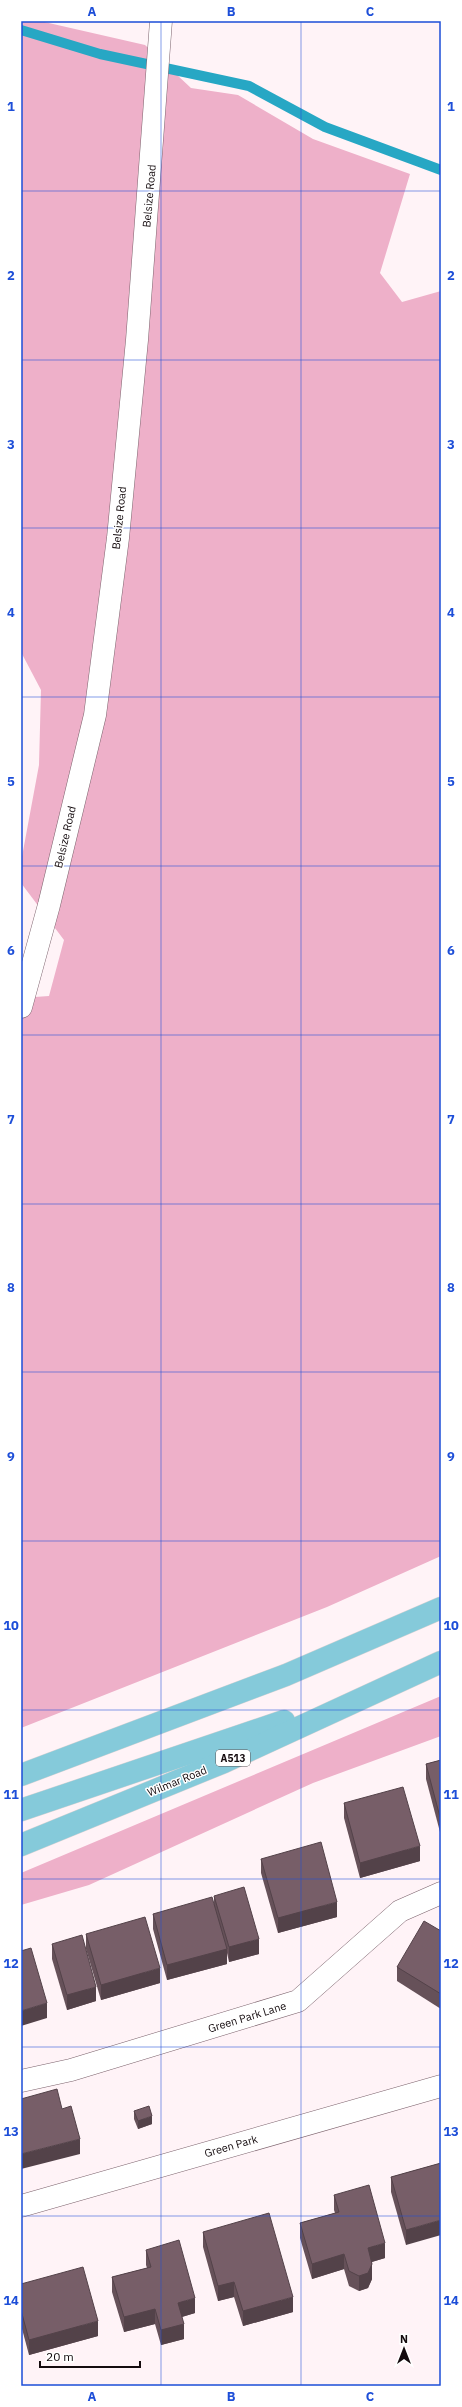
<svg xmlns="http://www.w3.org/2000/svg" width="462" height="2407" font-family="'IBM Plex Sans',sans-serif">
	<style>
		.green { fill: #eeb0c9 }
		.lines { fill: none; stroke-linecap: round; stroke-linejoin: round }
		.stream { stroke: #27a7c4; stroke-width: 10 }
		.street-casing { stroke: #7c636d; stroke-width: 23 }
		.secondary-casing { stroke: #7c636d; stroke-width: 23 }
		.primary-casing { stroke: #d5d3d4; stroke-width: 23 }
		.street { stroke: #fff; stroke-width: 22 }
		.secondary { stroke: #fff; stroke-width: 22 }
		.primary { stroke: #85cada; stroke-width: 22 }
		.wall { fill: #665159 }
		.shaded-wall { fill: #534249 }
		.building { fill: #775e68; stroke: #534249 }
		.grid { fill: none; stroke: #1d4ed8; stroke-width: 1; stroke-opacity: 0.55 }
		.labels { text-anchor: middle; dominant-baseline: central; stroke-width: 3; stroke-linejoin: round; paint-order: stroke }
		.shield { fill: #fff; stroke: #5a5456; stroke-width: 1 }
		.shield-label { font-size: 10px; font-weight: bold; fill: #140b0e }
		.street-label { font-size: 11px; fill: #140b0e; stroke: #fff }
		.neatline { fill: none; stroke: #1d4ed8; stroke-width: 1.5 }
		.grid-label { font-size: 13px; text-anchor: middle; font-weight: bold; fill: #1d4ed8 }
	</style>
	<rect width="100%" height="100%" fill="#fff3f7"/>
	<!-- green -->
	<g class="green">
		<path d="M21 21H40L145 45 191 88 238 95 313 139 410 174 380 273 402 302 441 291V1556L327 1607 21 1728V998L49 996 64 940 21 883V862L39 765 41 690 21 652Z"/>
		<path d="M441 1696V1736L313 1783 89 1885 21 1905V1873Z"/>
	</g>
	<g class="lines">
		<!-- stream -->
		<path class="stream" d="M21 30 100 54 249 86 325 127 441 170"/>
		<!-- street casing -->
		<g class="street-casing">
			<g id="street">
				<path d="M21 2081 71 2070 298 2001 400 1911 441 1893"/>
				<path d="M21 2206 441 2086"/>
			</g>
		</g>
		<!-- secondary casing -->
		<g class="secondary-casing">
			<path id="secondary" d="M21 1007 49 905 95 715 118 538 137 340 161 21"/>
		</g>
		<!-- primary casing -->
		<g class="primary-casing">
			<g id="primary">
				<path d="M21 1775 286 1675 441 1608"/>
				<path d="M21 1810 284 1721"/>
				<path d="M21 1845 224 1762 441 1662"/>
			</g>
		</g>
		<!-- street -->
		<use href="#street" class="street"/>
		<!-- secondary -->
		<use href="#secondary" class="secondary"/>
		<!-- primary -->
		<use href="#primary" class="primary"/>
	</g>
	<!-- wall -->
	<g class="wall">
		<path d="M441 1760V1831L440 1832 426 1779V1764Z"/>
		<path d="M344 1803 420 1861 360 1878 344 1818Z"/>
		<path d="M261 1859 337 1917 278 1933 261 1873Z"/>
		<path d="M214 1896 259 1954 229 1962 227 1953V1964L167 1980 153 1929V1914L214 1906Z"/>
		<path d="M441 1931V2009L397 1981V1967Z"/>
		<path d="M86 1934 160 1983 101 2000 86 1949Z"/>
		<path d="M52 1944 96 2001 67 2010 52 1959Z"/>
		<path d="M134 2111 152 2124 138 2129 134 2119Z"/>
		<path d="M441 2163 406 2245 391 2192V2177Z"/>
		<path d="M334 2195 385 2258 372 2262V2279L368 2288 359 2291 349 2286 344 2269 312 2279 300 2238V2223L335 2213 334 2210Z"/>
		<path d="M203 2232 293 2312 243 2326 234 2297 218 2301 203 2247Z"/>
		<path d="M146 2250 195 2313 182 2317 184 2339 161 2345 155 2324 124 2332 112 2292V2277L147 2268 146 2265Z"/>
		<path d="M21 2284 98 2336 29 2355 21 2325Z"/>
	</g>
	<!-- shaded-wall -->
	<g class="shaded-wall">
		<path d="M440 1817H441V1831L440 1832Z"/>
		<path d="M420 1846V1861L360 1878V1863Z"/>
		<path d="M337 1902V1917L278 1933V1918Z"/>
		<path d="M259 1939V1954L229 1962V1947Z"/>
		<path d="M227 1949V1964L167 1980V1965Z"/>
		<path d="M160 1968V1983L101 2000V1985Z"/>
		<path d="M96 1987V2001L67 2010V1995Z"/>
		<path d="M47 2003V2018L21 2026V2011Z"/>
		<path d="M152 2116V2124L138 2129V2121Z"/>
		<path d="M80 2139V2154L21 2169V2154Z"/>
		<path d="M441 2220V2235L406 2245V2230Z"/>
		<path d="M385 2243V2258L368 2263V2248Z"/>
		<path d="M344 2254V2269L312 2279V2264Z"/>
		<path d="M372 2264V2279L368 2288 359 2291V2276Z"/>
		<path d="M234 2282V2297L218 2301V2286Z"/>
		<path d="M293 2297V2312L243 2326V2311Z"/>
		<path d="M195 2298V2313L178 2318V2303Z"/>
		<path d="M155 2309V2324L124 2332V2317Z"/>
		<path d="M98 2321V2336L29 2355V2340Z"/>
		<path d="M184 2324V2339L161 2345V2330Z"/>
	</g>
	<!-- building -->
	<g class="building">
		<path d="M441 1760V1817H440L426 1764Z"/>
		<path d="M403 1787 420 1846 360 1863 344 1803Z"/>
		<path d="M321 1842 337 1902 278 1918 261 1859Z"/>
		<path d="M244 1887 259 1939 229 1947 214 1896Z"/>
		<path d="M212 1897 227 1949 167 1965 153 1914Z"/>
		<path d="M145 1917 160 1968 101 1985 86 1934Z"/>
		<path d="M424 1921 441 1931V1994L397 1967Z"/>
		<path d="M82 1935 96 1987 67 1995 52 1944Z"/>
		<path d="M31 1948 47 2003 21 2011V1951Z"/>
		<path d="M57 2089 62 2109 71 2106 80 2139 21 2154V2099Z"/>
		<path d="M149 2106 152 2116 138 2121 134 2111Z"/>
		<path d="M441 2163V2220L406 2230 391 2177Z"/>
		<path d="M369 2185 385 2243 368 2248 372 2264 368 2273 359 2276 349 2271 344 2254 312 2264 300 2223 339 2212 334 2195Z"/>
		<path d="M269 2213 293 2297 243 2311 234 2282 218 2286 203 2232Z"/>
		<path d="M179 2240 195 2298 178 2303 184 2324 161 2330 155 2309 124 2317 112 2277 151 2267 146 2250Z"/>
		<path d="M83 2267 98 2321 29 2340 21 2310V2284Z"/>
	</g>
	<!-- grid -->
	<path class="grid" d="M161 21V2386M301 21V2386M21 191H441M21 360H441M21 528H441M21 697H441M21 866H441M21 1035H441M21 1204H441M21 1372H441M21 1541H441M21 1710H441M21 1879H441M21 2047H441M21 2216H441"/>
	<g class="labels">
		<!-- shield labels -->
		<rect class="shield" x="216" y="1750" width="34" height="16" rx="3"/>
		<g class="shield-label">
			<text x="233" y="1758">A513</text>
		</g>
		<!-- street labels -->
		<g class="street-label">
			<text transform="translate(149 196) rotate(-85)">Belsize Road</text>
			<text transform="translate(119 518) rotate(-84)">Belsize Road</text>
			<text transform="translate(65 837) rotate(-77)">Belsize Road</text>
			<text transform="translate(177 1781) rotate(-22)">Wilmar Road</text>
			<text transform="translate(247 2017) rotate(-17)">Green Park Lane</text>
			<text transform="translate(231 2146) rotate(-16)">Green Park</text>
		</g>
	</g>
	<!-- border -->
	<rect width="462" height="2407" fill="none" stroke="#ffffff" stroke-width="44"/>
	<!-- north arrow -->
	<g transform="translate(404 2349)" stroke="#ffffff" stroke-width="3" paint-order="stroke">
	<path d="M0-3L7 15L0 10L-7 15Z" fill="#140b0e"/>
	<text y="-6" font-size="11" font-weight="bold" text-anchor="middle" fill="#140b0e">N</text>
	</g>
	<!-- scale -->
	<path d="M40 2361v6h100v-6" fill="none" stroke="#140b0e" stroke-width="2"/>
	<text x="46" y="2361" font-size="12" fill="#140b0e" stroke="#ffffff" stroke-width="3" paint-order="stroke">20 m</text>
	<rect x="22" y="22" width="418" height="2363" class="neatline"/>
	<g class="grid-label">
		<text x="92" y="16">A</text>
		<text x="231" y="16">B</text>
		<text x="370" y="16">C</text>
		<text x="11" y="111">1</text>
		<text x="451" y="111">1</text>
		<text x="11" y="280">2</text>
		<text x="451" y="280">2</text>
		<text x="11" y="449">3</text>
		<text x="451" y="449">3</text>
		<text x="11" y="617">4</text>
		<text x="451" y="617">4</text>
		<text x="11" y="786">5</text>
		<text x="451" y="786">5</text>
		<text x="11" y="955">6</text>
		<text x="451" y="955">6</text>
		<text x="11" y="1124">7</text>
		<text x="451" y="1124">7</text>
		<text x="11" y="1292">8</text>
		<text x="451" y="1292">8</text>
		<text x="11" y="1461">9</text>
		<text x="451" y="1461">9</text>
		<text x="11" y="1630">10</text>
		<text x="451" y="1630">10</text>
		<text x="11" y="1799">11</text>
		<text x="451" y="1799">11</text>
		<text x="11" y="1968">12</text>
		<text x="451" y="1968">12</text>
		<text x="11" y="2136">13</text>
		<text x="451" y="2136">13</text>
		<text x="11" y="2305">14</text>
		<text x="451" y="2305">14</text>
		<text x="92" y="2401">A</text>
		<text x="231" y="2401">B</text>
		<text x="370" y="2401">C</text>
	</g>
</svg>
